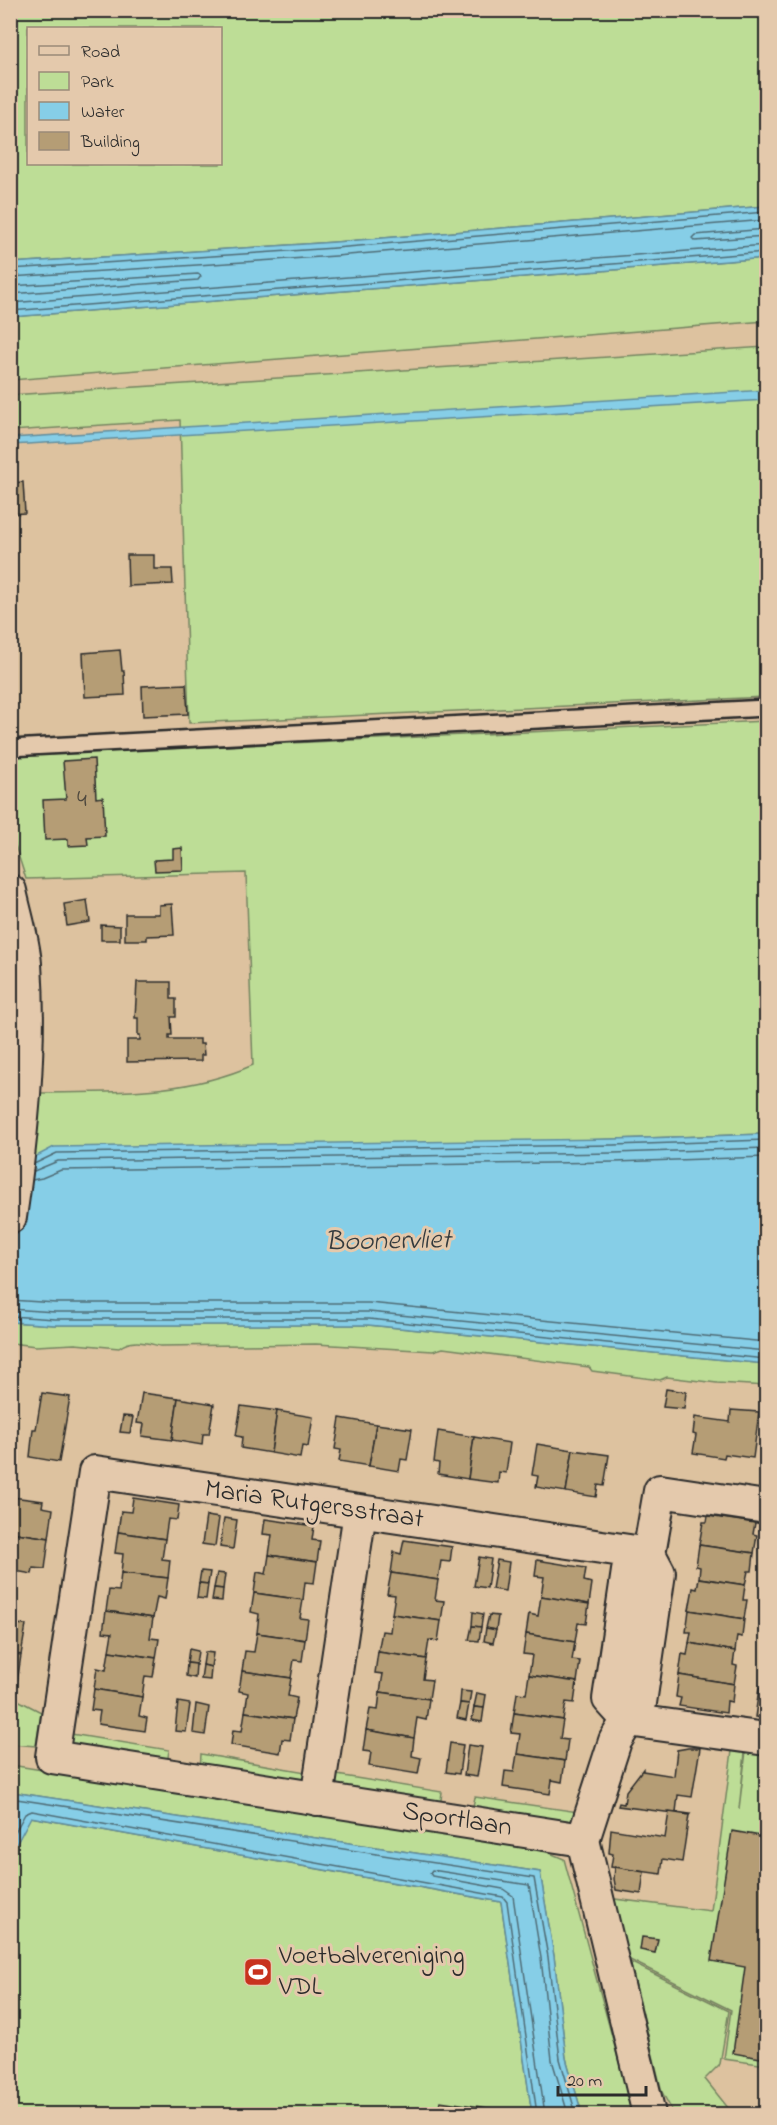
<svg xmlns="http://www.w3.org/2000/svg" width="777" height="2125" font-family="'Indie Flower',sans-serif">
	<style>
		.green { fill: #bddd96; stroke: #748460; stroke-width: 1.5; fill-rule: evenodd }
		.water { fill: #86cee7; stroke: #628d9c; stroke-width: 1.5 }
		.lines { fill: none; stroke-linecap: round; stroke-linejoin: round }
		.shore { stroke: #4f6c76; stroke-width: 1.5 }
		.building { fill: #b59d75; stroke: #2b2b2b; stroke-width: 1.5 }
		.service-casing { stroke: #2b2b2b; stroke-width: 20 }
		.minor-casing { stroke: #2b2b2b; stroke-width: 36 }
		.service { stroke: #e4c9ac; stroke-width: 15 }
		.minor { stroke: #e4c9ac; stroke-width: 32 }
		.labels { text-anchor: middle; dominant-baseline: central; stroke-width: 6; stroke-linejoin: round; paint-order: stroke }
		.number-label { font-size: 24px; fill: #4e483e }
		.street-label { font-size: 27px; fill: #2b2b2b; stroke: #e4c9ac }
		.poi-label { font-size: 27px; fill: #2b2b2b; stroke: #e4c9ac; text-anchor: start }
		.water-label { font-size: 28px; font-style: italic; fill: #343b3e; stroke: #e4c9ac }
	</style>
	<rect width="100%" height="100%" fill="#ddc29f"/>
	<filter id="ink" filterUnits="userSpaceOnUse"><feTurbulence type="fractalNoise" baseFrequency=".0167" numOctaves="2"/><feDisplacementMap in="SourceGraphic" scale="12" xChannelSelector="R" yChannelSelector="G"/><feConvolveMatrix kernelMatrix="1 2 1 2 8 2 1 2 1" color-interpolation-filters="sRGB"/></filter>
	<g filter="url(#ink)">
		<!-- green -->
		<g class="green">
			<path d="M11 11H766V206L335 242 11 263ZM28 28H220V164H28Z"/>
			<path d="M766 258V321L11 380V317Z"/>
			<path d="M766 347V697L189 723 180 420 11 431 10 395Z"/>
			<path d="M766 721V1134L33 1158 40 1093C112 1092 186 1095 253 1065L246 873 26 879 11 833V756Z"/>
			<path d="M11 1322 55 1325H368L766 1364V1386L717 1383 667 1377 660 1380 592 1371 589 1367 443 1348 433 1351 316 1344 160 1346C146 1343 132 1338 119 1348L75 1344 36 1346 11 1343Z"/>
			<path d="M10 1696 41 1712 36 1746 11 1744Z"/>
			<path d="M65 1733 169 1750 167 1765 69 1748Z"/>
			<path d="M732 1751 745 1753 739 1809 746 1751 766 1754V2065L724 2059 731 2010 628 1959 614 1899 711 1911Z"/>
			<path d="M201 1754 306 1772 305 1778 298 1783 200 1771Z"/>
			<path d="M11 1765 545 1851 564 1859 633 2114H582L566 2058 554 1956 540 1872 12 1792 11 1793Z"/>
			<path d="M337 1775 442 1792 440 1807 335 1790Z"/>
			<path d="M475 1797 579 1812 572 1826 472 1811Z"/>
			<path d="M30 1817 501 1902 532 2114H11V1854Z"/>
			<path d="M630 1962 729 2011 720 2064 705 2079 733 2114H674L662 2092Z"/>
		</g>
		<!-- water -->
		<g class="water">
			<path d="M766 206V258L11 317V263L335 242Z"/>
			<path d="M766 390V400L11 445V438Z"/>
			<path d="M766 1134V1364L368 1325H55L11 1322 13 1305H11V1157L33 1158 54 1147 614 1139Z"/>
			<path d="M12 1792 540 1872 554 1956 566 2058 582 2114H532L501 1902 31 1817 11 1854Z"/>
		</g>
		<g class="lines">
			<!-- shore -->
			<g class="shore">
				<path d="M766 229 695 235 692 238 695 241 766 236"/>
				<path d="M10 269 335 248 766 212"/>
				<path d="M10 277 336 256 766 220"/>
				<path d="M10 286 198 274 201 276 198 280 10 294"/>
				<path d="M10 303 766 245"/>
				<path d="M10 311 766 252"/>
				<path d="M34 1164 57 1153 614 1145 766 1140"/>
				<path d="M34 1171 58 1161 614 1153 766 1148"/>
				<path d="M32 1180 42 1178 61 1170 615 1162 766 1157"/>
				<path d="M10 1300 56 1303H369L766 1342"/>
				<path d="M10 1309 55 1312H369L766 1351"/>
				<path d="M10 1316 55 1319H369L766 1359"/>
				<path d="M10 1798 534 1878 548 1957 560 2059 576 2114"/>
				<path d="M10 1841 25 1814 32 1811 503 1897 507 1902 537 2114"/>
				<path d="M545 2114 513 1896 503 1889 432 1876 430 1873 432 1870 529 1885 541 1958 552 2060 568 2114"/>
			</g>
		</g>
		<!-- building -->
		<g class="building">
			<path d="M23 482 25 513 10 514V483Z"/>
			<path d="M127 555H154V569H172L173 584 128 586Z"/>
			<path d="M120 650 122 671H124L125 695 85 697 83 653Z"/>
			<path d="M186 684 188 714 143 716 142 686Z"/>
			<path d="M94 759 96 798 103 797 105 836 87 837 88 845 68 846V839L45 840 43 800 66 799 63 761Z"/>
			<path d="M182 848 183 870 155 871 154 860 173 859V849Z"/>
			<path d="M87 900 90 922 67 926 64 904Z"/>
			<path d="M172 904 174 935 147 936V940H125V914H159V905Z"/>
			<path d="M101 925 120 926V940H101Z"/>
			<path d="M137 982H171V999H176V1017H171L172 1035H169V1039H200V1044H203L204 1055H201V1061L127 1062V1040H140V1035H138V1018H135Z"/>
			<path d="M666 1389 686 1392 684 1409 663 1407Z"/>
			<path d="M42 1393 70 1397 59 1462 30 1457 33 1429H36Z"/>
			<path d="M142 1393 178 1398 172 1440 142 1436 144 1424 137 1423Z"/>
			<path d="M178 1398 214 1404 209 1434H203L202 1445 172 1440Z"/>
			<path d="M241 1406 277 1411 271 1453 241 1448 242 1437 236 1436Z"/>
			<path d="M731 1410 759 1412 753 1458 725 1454 724 1458 693 1453 696 1435 693 1434 695 1417 730 1422Z"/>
			<path d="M277 1411 313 1417 308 1447 302 1446 300 1458 271 1453Z"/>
			<path d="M123 1416 133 1417 130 1433 120 1432Z"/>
			<path d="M340 1418 376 1424 369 1466 339 1461 341 1450 335 1449Z"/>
			<path d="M376 1424 412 1429 407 1460 401 1459 399 1471 369 1466Z"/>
			<path d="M438 1431 474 1437 468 1479 438 1474 439 1463 434 1462Z"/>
			<path d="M474 1437 510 1443 506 1473 499 1472 498 1483 468 1479Z"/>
			<path d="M537 1444 573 1450 566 1492 536 1487 538 1476 532 1475Z"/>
			<path d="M573 1450 609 1455 604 1486 598 1485 596 1497 566 1492Z"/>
			<path d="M12 1497 43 1501 42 1507 53 1509 49 1538 10 1532Z"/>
			<path d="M133 1498 179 1505 177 1520 168 1519 165 1539 118 1532 121 1511 131 1512Z"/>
			<path d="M206 1516 219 1518 215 1546 202 1544Z"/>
			<path d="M708 1516 755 1523 753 1534 757 1535 754 1553 699 1545 703 1522H707Z"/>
			<path d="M224 1518 237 1520 233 1549 220 1547Z"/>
			<path d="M265 1519 314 1526 312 1540 320 1541 317 1562 269 1555 272 1535 263 1534Z"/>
			<path d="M10 1532 49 1538 45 1569 33 1568 32 1574 10 1570Z"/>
			<path d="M118 1532 165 1539 162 1559 170 1560 168 1578 121 1573 123 1554 115 1553Z"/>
			<path d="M404 1540 452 1547 450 1562 441 1561 438 1580 391 1573 394 1552 401 1554Z"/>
			<path d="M699 1545 754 1553 752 1571H748L745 1585 699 1578 700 1567 696 1566Z"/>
			<path d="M269 1555 317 1562 314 1583 305 1582 303 1600 254 1593 257 1572 266 1574Z"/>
			<path d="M479 1557 491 1559 487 1588 474 1586Z"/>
			<path d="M497 1560 509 1562 505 1591 492 1589Z"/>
			<path d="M537 1560 586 1568 584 1581 592 1583 589 1604 541 1596 544 1577 535 1576Z"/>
			<path d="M201 1571 210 1572 208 1584 199 1583Z"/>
			<path d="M121 1573 168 1578 165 1599 157 1597 153 1618 106 1611 109 1590 119 1591Z"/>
			<path d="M217 1573 225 1574 223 1589 214 1588Z"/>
			<path d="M391 1573 438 1580 435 1600 444 1601 441 1621 392 1614 395 1595 387 1594Z"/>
			<path d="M699 1578 745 1585 743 1600H747L744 1619 689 1610 693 1588 697 1589Z"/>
			<path d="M199 1583 208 1584 206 1599 197 1598Z"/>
			<path d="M214 1588 223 1589 222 1601 212 1600Z"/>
			<path d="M254 1593 303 1600 300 1618 308 1619 305 1640 257 1633 259 1614 251 1612Z"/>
			<path d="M541 1596 589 1604 586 1624 578 1623 575 1642 526 1634 529 1614 538 1616Z"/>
			<path d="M689 1610 744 1619 742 1637 737 1636 735 1651 689 1643 691 1632H686Z"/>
			<path d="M106 1611 153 1618 150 1638 159 1639 156 1658 109 1651 112 1633 103 1632Z"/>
			<path d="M473 1612 483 1614 481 1627 472 1626Z"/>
			<path d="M392 1614 441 1621 438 1641 429 1640 426 1659 378 1652 382 1631 390 1632Z"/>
			<path d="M489 1615 498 1616 496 1630 486 1628Z"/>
			<path d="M10 1616 17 1617 16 1624 26 1625 21 1655 10 1653Z"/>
			<path d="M472 1626 481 1627 479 1641 469 1640Z"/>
			<path d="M486 1628 496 1630 493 1643 484 1641Z"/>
			<path d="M257 1633 305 1640 302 1661 294 1660 291 1678 242 1671 245 1651 254 1652Z"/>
			<path d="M526 1634 575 1642 572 1660 580 1661 577 1682 529 1675 532 1655 523 1654Z"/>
			<path d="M689 1643 735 1651 733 1665 737 1666 734 1684 679 1675 682 1654 687 1655Z"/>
			<path d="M189 1649 198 1651 196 1664 187 1663Z"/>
			<path d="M109 1651 156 1658 153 1677 145 1676 142 1697 94 1689 97 1668 106 1670Z"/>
			<path d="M205 1652 213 1653 211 1667 203 1665Z"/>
			<path d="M378 1652 426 1659 423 1679 432 1680 429 1699 380 1692 383 1674 375 1673Z"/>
			<path d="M10 1653 21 1655 17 1683H10Z"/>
			<path d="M187 1663 196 1664 195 1678 186 1676Z"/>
			<path d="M203 1665 211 1667 210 1680 201 1679Z"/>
			<path d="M242 1671 291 1678 288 1696 297 1698 293 1719 245 1712 248 1693 239 1691Z"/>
			<path d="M529 1675 577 1682 574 1703 566 1702 563 1720 514 1713 517 1693 526 1694Z"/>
			<path d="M679 1675 734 1684 732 1702 727 1701 726 1713 679 1706 681 1698 676 1697Z"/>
			<path d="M759 1688 766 1689V1718L755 1717Z"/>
			<path d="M94 1689 142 1697 139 1716 147 1718 145 1731 98 1724 100 1711 91 1710Z"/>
			<path d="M461 1691 471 1692 469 1704 460 1703Z"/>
			<path d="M380 1692 429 1699 426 1720 417 1718 414 1738 366 1730 370 1709 378 1710Z"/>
			<path d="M477 1693 486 1695 484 1708 474 1707Z"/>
			<path d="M178 1702 190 1704 186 1732 175 1731Z"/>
			<path d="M460 1703 469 1704 466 1720 457 1718Z"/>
			<path d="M196 1704 209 1707 205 1735 193 1733Z"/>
			<path d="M474 1707 484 1708 482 1722 472 1720Z"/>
			<path d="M245 1712 293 1719 290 1740 282 1739 280 1753 231 1745 233 1730 242 1731Z"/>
			<path d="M514 1713 563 1720 560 1739 568 1740 565 1761 517 1754 520 1734 511 1733Z"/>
			<path d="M366 1730 414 1738 412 1756 421 1758 418 1774 369 1766 371 1752 363 1751Z"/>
			<path d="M450 1743 463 1745 459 1774 446 1772Z"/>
			<path d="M468 1745 482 1747 477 1777 464 1775Z"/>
			<path d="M688 1748H700L692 1797 678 1795 676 1812 690 1814 689 1815 618 1806 619 1803 624 1804 626 1791 643 1769V1771L674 1776 677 1750Z"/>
			<path d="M517 1754 565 1761 562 1782 552 1780 550 1794 503 1787 505 1771 514 1772Z"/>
			<path d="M669 1812 689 1815 682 1862 663 1859 661 1874 611 1867 613 1854 609 1853 611 1829 665 1838Z"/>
			<path d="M732 1831 766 1837V2059L733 2053 745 1967 711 1961Z"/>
			<path d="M615 1867 644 1872 641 1894 616 1890 614 1879Z"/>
			<path d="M642 1937 658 1939 655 1953 640 1950Z"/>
			<path d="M440 2101 508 2111V2114H438Z"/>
		</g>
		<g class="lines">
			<!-- service casing -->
			<g class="service-casing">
				<path id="service" d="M10 748 766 708"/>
			</g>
			<!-- minor casing -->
			<g class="minor-casing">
				<g id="minor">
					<path d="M10 891C15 915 23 939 25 964 31 1047 22 1134 10 1217"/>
					<path d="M649 1554 659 1573 640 1703 628 1720 609 1699 628 1571Z"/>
					<path d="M317 1799 360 1512"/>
					<path d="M583 1840 615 1741 628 1720 766 1739"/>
					<path d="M649 2114 583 1840 52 1757 95 1472 649 1554 660 1491 766 1507"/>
				</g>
			</g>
			<!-- service -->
			<use href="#service" class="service"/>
			<!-- minor -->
			<use href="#minor" class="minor"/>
		</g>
	</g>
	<!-- icons -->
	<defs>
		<g id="stadium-square" transform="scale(1.5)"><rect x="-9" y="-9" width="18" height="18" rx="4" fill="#c8321e" stroke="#e4c9ac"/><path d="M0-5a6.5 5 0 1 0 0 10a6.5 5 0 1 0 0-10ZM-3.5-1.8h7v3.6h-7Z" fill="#fff"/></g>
	</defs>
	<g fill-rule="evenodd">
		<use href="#stadium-square" x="258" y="1972"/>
	</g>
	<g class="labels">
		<!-- number labels -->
		<g class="number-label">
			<text x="82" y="800">4</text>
		</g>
		<!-- street labels -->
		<g class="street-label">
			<text transform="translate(314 1505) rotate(8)">Maria Rutgersstraat</text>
			<text transform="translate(457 1820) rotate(9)">Sportlaan</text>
		</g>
		<!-- poi labels -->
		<g class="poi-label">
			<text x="279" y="1956">Voetbalvereniging<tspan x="279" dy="31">VDL</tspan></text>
		</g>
		<!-- water labels -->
		<g class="water-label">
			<text transform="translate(388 1242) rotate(-1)">Boonervliet</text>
		</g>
	</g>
	<!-- margin -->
	<rect width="777" height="2125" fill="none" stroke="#e4c9ac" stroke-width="36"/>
	<rect x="18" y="18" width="741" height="2089" fill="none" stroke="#2b2b2b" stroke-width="2" filter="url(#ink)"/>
	<!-- legend -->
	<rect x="27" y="27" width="195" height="138" fill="#e4c9ac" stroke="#9a8a78" stroke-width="1.5"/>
	<rect x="39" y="46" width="30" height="9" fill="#e4c9ac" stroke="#9a8a78" stroke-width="1.5"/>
	<text x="81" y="57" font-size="18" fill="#2b2b2b">Road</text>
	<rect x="39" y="72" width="30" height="18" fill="#bddd96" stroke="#9a8a78" stroke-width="1.5"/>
	<text x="81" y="87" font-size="18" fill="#2b2b2b">Park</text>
	<rect x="39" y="102" width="30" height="18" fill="#86cee7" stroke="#9a8a78" stroke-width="1.5"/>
	<text x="81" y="117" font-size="18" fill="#2b2b2b">Water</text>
	<rect x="39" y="132" width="30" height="18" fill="#b59d75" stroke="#9a8a78" stroke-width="1.5"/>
	<text x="81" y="147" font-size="18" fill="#2b2b2b">Building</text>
	<!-- scale -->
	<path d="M558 2086v9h88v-9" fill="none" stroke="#2b2b2b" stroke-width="3"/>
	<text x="567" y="2086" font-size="18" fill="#2b2b2b" stroke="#e4c9ac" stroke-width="4.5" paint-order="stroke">20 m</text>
</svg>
